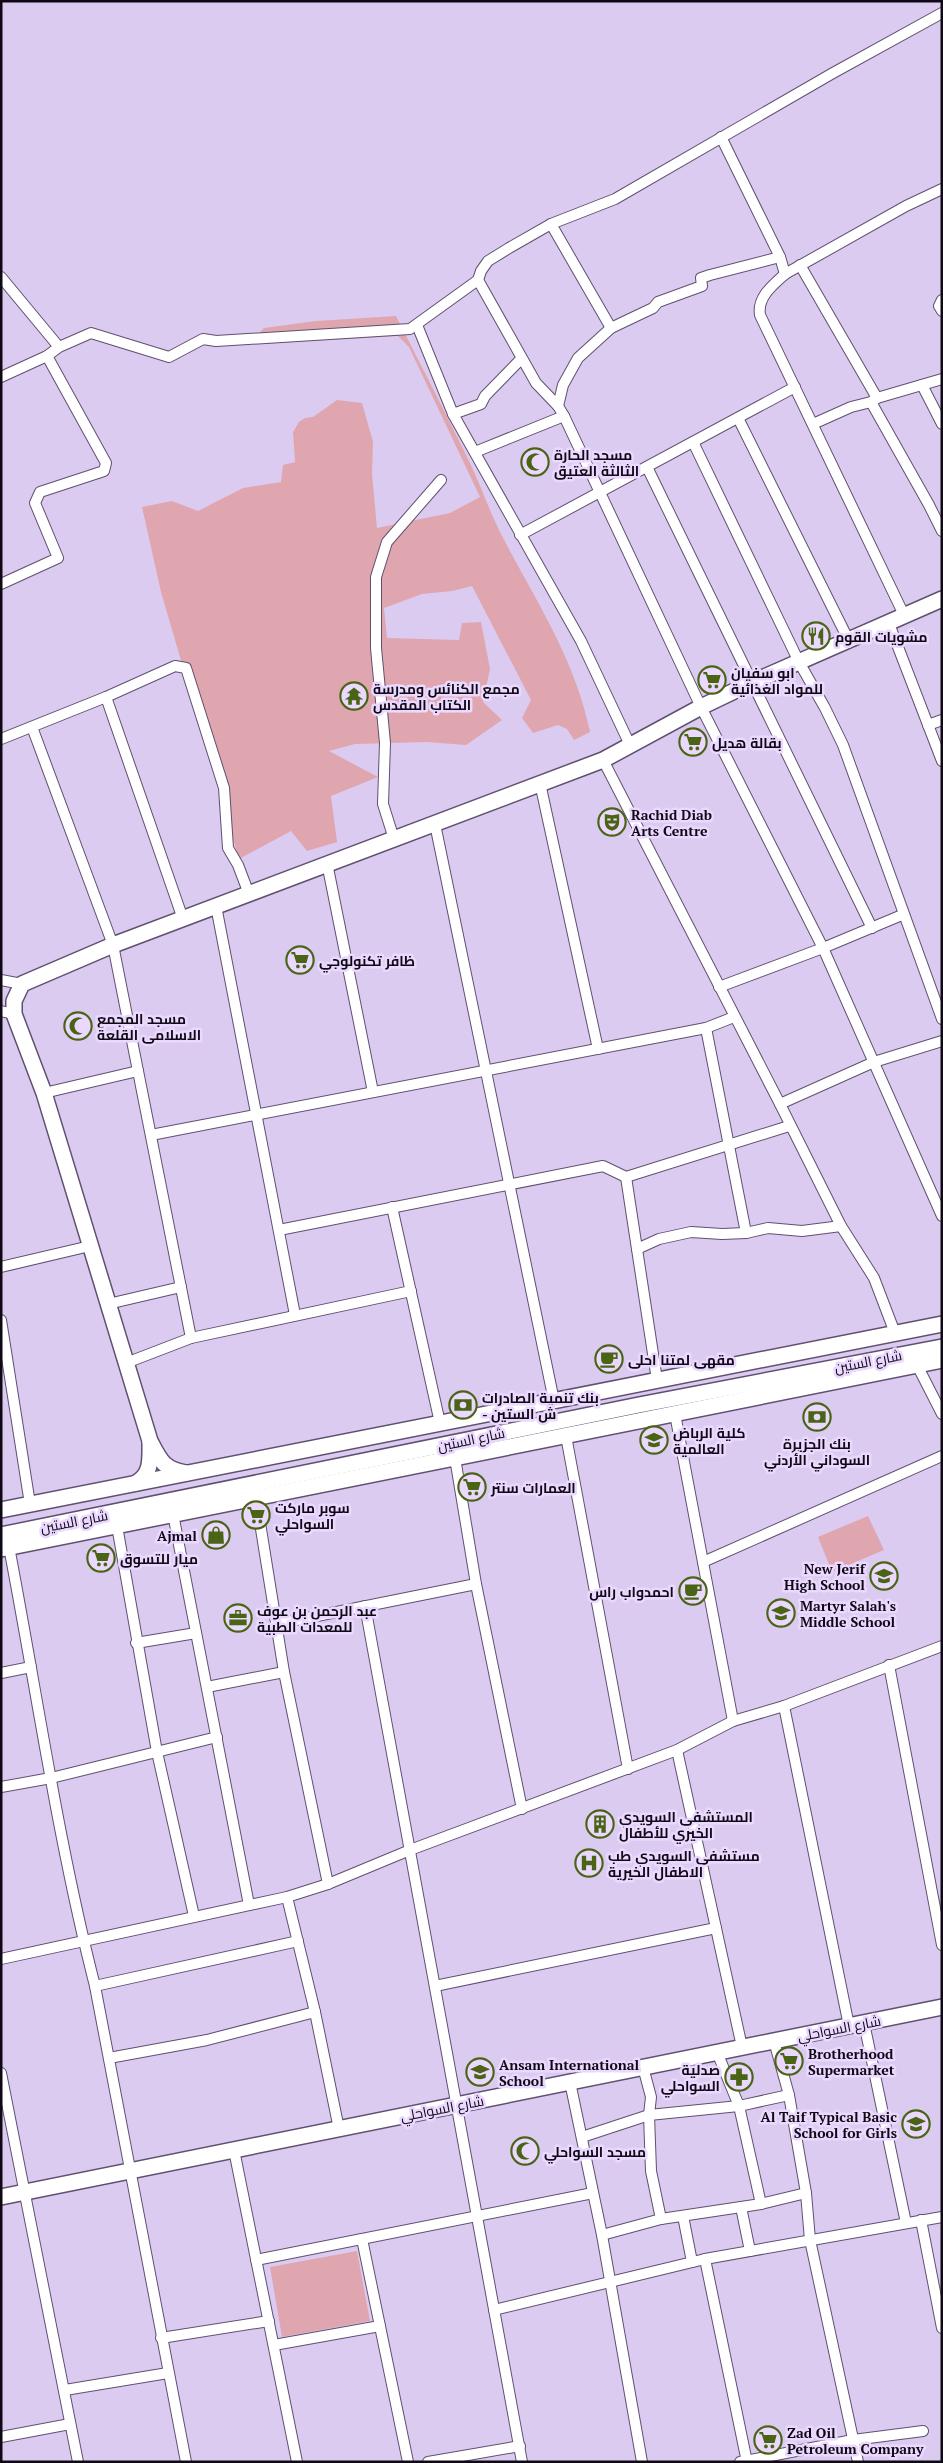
<svg xmlns="http://www.w3.org/2000/svg" width="943" height="2463" font-family="'PT Serif',Cairo,serif">
	<style>
		.green { fill: #dfa6b0 }
		.lines { fill: none; stroke-linecap: round; stroke-linejoin: round }
		.street-casing { stroke: #5f5070; stroke-width: 12 }
		.secondary-casing { stroke: #5f5070; stroke-width: 18 }
		.street { stroke: #fff; stroke-width: 10 }
		.secondary { stroke: #fff; stroke-width: 15 }
		.labels { text-anchor: middle; dominant-baseline: central; stroke-width: 5; stroke-linejoin: round; paint-order: stroke }
		.poi-label { font-size: 14px; font-weight: bold; fill: #0f0915; stroke: #ead8fe; text-anchor: start }
		.street-label { font-size: 14px; fill: #0f0915; stroke: #ead8fe }
	</style>
	<rect width="100%" height="100%" fill="#dccbf0"/>
	<!-- green -->
	<g class="green">
		<path d="M396 316C420 364 445 411 468 459 480 483 488 508 500 532 534 598 575 658 590 732L574 740 567 729 558 725 533 733 522 718 531 700 472 586 452 591 422 594 384 608 387 638 459 640 462 623 481 622 490 669 483 702 502 720 466 745 427 742 355 744 329 751 378 777 331 796 337 842 307 851 291 831 239 859 161 592 142 507 172 501 198 511 243 488 281 482 283 465 295 462 293 432 299 422 305 418 313 417 337 400 362 403 373 442 372 474 377 528 450 513 480 497 409 347 398 336 260 344 261 331 264 328 316 321Z"/>
		<path d="M868 1516 884 1550 832 1572 818 1537Z"/>
		<path d="M357 2251 370 2321 282 2337 270 2267Z"/>
	</g>
	<g class="lines">
		<!-- street casing -->
		<g class="street-casing">
			<g id="street">
				<path d="M721 137 780 257 785 274"/>
				<path d="M551 224 611 328"/>
				<path d="M800 265 877 398"/>
				<path d="M1 277 59 347"/>
				<path d="M478 280 536 383 558 406 564 416 701 707 823 948 942 1216"/>
				<path d="M942 300 939 306 942 311"/>
				<path d="M417 325 453 414 581 641 631 747"/>
				<path d="M1 377 47 356 59 347 91 333 169 357 203 339 216 341 410 329 478 280 481 271 488 261 509 248 551 224 615 199 833 73 942 13"/>
				<path d="M922 385 942 424"/>
				<path d="M871 402 929 505 942 531"/>
				<path d="M558 406 563 385 578 358 611 328 653 308 658 302 702 286 701 278 710 275 780 257"/>
				<path d="M453 414 481 404 485 396 521 359"/>
				<path d="M738 418 848 639"/>
				<path d="M813 424 851 407 871 402 877 398 942 379"/>
				<path d="M693 442 799 662 825 708 843 745 942 1019"/>
				<path d="M475 452 564 416"/>
				<path d="M647 467 872 928"/>
				<path d="M520 535 795 387"/>
				<path d="M1 584 58 558 35 503 40 492 104 471 106 463 47 356"/>
				<path d="M904 615 760 315C757 297 773 285 785 274L906 206 942 189"/>
				<path d="M888 621 942 761"/>
				<path d="M106 697 183 919"/>
				<path d="M928 725 942 720"/>
				<path d="M32 727 113 945 191 1338"/>
				<path d="M1 739 106 697 175 666 186 668 224 788 228 848 238 865 249 894"/>
				<path d="M603 760 780 1104 841 1226 874 1278 895 1333"/>
				<path d="M540 783 598 1049"/>
				<path d="M435 824 554 1401"/>
				<path d="M394 839 383 804 385 743 376 648V577L387 542 441 480"/>
				<path d="M327 863 373 1092"/>
				<path d="M216 906 295 1315"/>
				<path d="M1 980 22 984"/>
				<path d="M719 987 823 948 902 915"/>
				<path d="M1 1011 14 1014"/>
				<path d="M706 1028 746 1233"/>
				<path d="M44 1093 138 1071"/>
				<path d="M780 1104 874 1062 942 1041"/>
				<path d="M151 1135 706 1028 734 1017"/>
				<path d="M626 1177 657 1380"/>
				<path d="M392 1207 440 1423"/>
				<path d="M279 1230 603 1166 626 1177 789 1126"/>
				<path d="M637 1249 659 1239 691 1232 722 1234 746 1233 768 1228 802 1231 841 1226"/>
				<path d="M1 1267 90 1246"/>
				<path d="M108 1304 181 1287"/>
				<path d="M1 1320 30 1504"/>
				<path d="M126 1363 191 1338 411 1291"/>
				<path d="M917 1365 942 1414"/>
				<path d="M675 1414 733 1721"/>
				<path d="M566 1436 628 1769"/>
				<path d="M455 1458 476 1584 522 1809"/>
				<path d="M256 1498 284 1672 328 1884"/>
				<path d="M173 1514 249 1905"/>
				<path d="M117 1526 157 1752 194 1916"/>
				<path d="M9 1547C37 1693 58 1842 95 1986L186 2462"/>
				<path d="M703 1562 942 1456"/>
				<path d="M365 1606 522 2462"/>
				<path d="M277 1624 476 1584"/>
				<path d="M136 1643 196 1633"/>
				<path d="M889 1665 942 1945"/>
				<path d="M1 1673 31 1667"/>
				<path d="M207 1687 284 1672"/>
				<path d="M784 1706 849 2026"/>
				<path d="M677 1750 742 2047"/>
				<path d="M1 1787 51 1778 217 1737"/>
				<path d="M287 1897 315 2012 339 2129"/>
				<path d="M1 1959 287 1897 328 1884 410 1850 677 1750 733 1721 784 1706 942 1646"/>
				<path d="M95 1986 298 1941"/>
				<path d="M435 1986 716 1928"/>
				<path d="M864 2023 906 2223"/>
				<path d="M774 2041 789 2095 806 2193 810 2240 858 2462"/>
				<path d="M717 2052 739 2106 761 2204"/>
				<path d="M109 2058 207 2040 315 2012"/>
				<path d="M643 2067 651 2097 649 2115 651 2171 661 2219"/>
				<path d="M1 2073 78 2462"/>
				<path d="M570 2082 602 2235 642 2462"/>
				<path d="M582 2137 649 2115 739 2106 789 2095"/>
				<path d="M234 2150 297 2462"/>
				<path d="M741 2207 750 2251"/>
				<path d="M683 2216 692 2262"/>
				<path d="M921 2220 942 2328"/>
				<path d="M602 2235 661 2219 761 2204 806 2193"/>
				<path d="M362 2239 408 2462"/>
				<path d="M705 2259 747 2462"/>
				<path d="M256 2260 593 2193"/>
				<path d="M494 2310 705 2259 942 2217"/>
				<path d="M161 2338 269 2321"/>
				<path d="M274 2345 380 2326"/>
				<path d="M65 2390 168 2373"/>
				<path d="M1 2437 70 2424"/>
				<path d="M428 2462 520 2446"/>
				<path d="M740 2462 853 2440 923 2431"/>
			</g>
		</g>
		<!-- secondary casing -->
		<g class="secondary-casing">
			<g id="secondary">
				<path d="M186 1473C163 1469 160 1460 150 1441L44 1093 14 1014V1001L22 984 113 945 603 760 701 707 753 682 942 599"/>
				<path d="M136 1483C152 1474 150 1459 150 1442"/>
				<path d="M1 1510 942 1324"/>
				<path d="M1 1535 639 1405 942 1347"/>
				<path d="M1 1549 942 1360"/>
				<path d="M1 2197 942 2007"/>
			</g>
		</g>
		<!-- street -->
		<use href="#street" class="street"/>
		<!-- secondary -->
		<use href="#secondary" class="secondary"/>
	</g>
	<!-- icons -->
	<defs>
		<g id="mosque-ring" transform="scale(1.4375)"><circle r="9.5" fill="#ead8fe" stroke="#4a6415" stroke-width="1.5"/><path d="M3.5-4.9A6 6 0 1 0 3.5 4.9A5 5 0 1 1 3.5-4.9Z" fill="#4a6415"/></g>
		<g id="restaurant-ring" transform="scale(1.4375)"><circle r="9.5" fill="#ead8fe" stroke="#4a6415" stroke-width="1.5"/><path d="M-5-6h1v4h1v-4h1v4h1v-4h1v5L-1.5 .5V6h-2V.5L-5-1ZM5-6V6H3V1.5H1.5Q1.5-4 5-6Z" fill="#4a6415"/></g>
		<g id="supermarket-ring" transform="scale(1.4375)"><circle r="9.5" fill="#ead8fe" stroke="#4a6415" stroke-width="1.5"/><path d="M-6-5.5h2.5l.6 2H6L4.5 2H-2.5L-4.4-4H-6ZM-1.5 3.2a1.3 1.3 0 1 0 .1 0ZM3 3.2a1.3 1.3 0 1 0 .1 0Z" fill="#4a6415"/></g>
		<g id="temple-ring" transform="scale(1.4375)"><circle r="9.5" fill="#ead8fe" stroke="#4a6415" stroke-width="1.5"/><path d="M0-6L5-2H3V0L6.5 2.5H4V6H1.5V3h-3V6H-4V2.5H-6.5L-3 0V-2H-5Z" fill="#4a6415"/></g>
		<g id="theatre-ring" transform="scale(1.4375)"><circle r="9.5" fill="#ead8fe" stroke="#4a6415" stroke-width="1.5"/><path d="M-5-5.5Q0-4 5-5.5V0Q5 5 0 6Q-5 5-5 0ZM-3.3-2.5H-1v1.5H-3.3ZM1-2.5H3.3v1.5H1ZM-2.8 1Q0 5.5 2.8 1Z" fill="#4a6415"/></g>
		<g id="cafe-ring" transform="scale(1.4375)"><circle r="9.5" fill="#ead8fe" stroke="#4a6415" stroke-width="1.5"/><path d="M-5.5-4.5H6V0H3Q3 3.5 0 3.5H-2.5Q-5.5 3.5-5.5 0ZM3-3.2v2h1.7v-2ZM-6 4.5H4V6H-6Z" fill="#4a6415"/></g>
		<g id="bank-ring" transform="scale(1.4375)"><circle r="9.5" fill="#ead8fe" stroke="#4a6415" stroke-width="1.5"/><path d="M-6-4H6V4H-6ZM0-2.3a2.3 2.3 0 1 0 0 4.6a2.3 2.3 0 1 0 0-4.6Z" fill="#4a6415"/></g>
		<g id="university-ring" transform="scale(1.4375)"><circle r="9.5" fill="#ead8fe" stroke="#4a6415" stroke-width="1.5"/><path d="M0-5L7-2L0 1L-7-2ZM-4 1L0 2.5L4 1V4Q0 6-4 4Z" fill="#4a6415"/></g>
		<g id="shop-ring" transform="scale(1.4375)"><circle r="9.5" fill="#ead8fe" stroke="#4a6415" stroke-width="1.5"/><path d="M-5-2.5h2.3a2.7 3.5 0 0 1 5.4 0H5L5.5 6h-11ZM-1.5-2.5h3a1.5 2.3 0 0 0-3 0Z" fill="#4a6415"/></g>
		<g id="school-ring" transform="scale(1.4375)"><circle r="9.5" fill="#ead8fe" stroke="#4a6415" stroke-width="1.5"/><path d="M0-5L7-2L0 1L-7-2ZM-4 1L0 2.5L4 1V4Q0 6-4 4Z" fill="#4a6415"/></g>
		<g id="office-ring" transform="scale(1.4375)"><circle r="9.5" fill="#ead8fe" stroke="#4a6415" stroke-width="1.5"/><path d="M-6-3h4V-5.5h4V-3h4V5H-6ZM-1-4.5V-3h2v-1.5ZM-6 0V1H6V0Z" fill="#4a6415"/></g>
		<g id="building-ring" transform="scale(1.4375)"><circle r="9.5" fill="#ead8fe" stroke="#4a6415" stroke-width="1.5"/><path d="M-4-6H4V6H1V3H-1V6H-4ZM-2.5-4.3h1.7v1.8h-1.7ZM.8-4.3h1.7v1.8H.8ZM-2.5-1h1.7V.8h-1.7ZM.8-1h1.7V.8H.8Z" fill="#4a6415"/></g>
		<g id="hospital-ring" transform="scale(1.4375)"><circle r="9.5" fill="#ead8fe" stroke="#4a6415" stroke-width="1.5"/><path d="M-5-5h3v3.5h4V-5h3V5h-3V1.5h-4V5h-3Z" fill="#4a6415"/></g>
		<g id="pharmacy-ring" transform="scale(1.4375)"><circle r="9.5" fill="#ead8fe" stroke="#4a6415" stroke-width="1.5"/><path d="M-2-6h4v4h4v4h-4v4h-4v-4h-4v-4h4Z" fill="#4a6415"/></g>
	</defs>
	<g fill-rule="evenodd">
		<use href="#mosque-ring" x="535" y="462"/>
		<use href="#restaurant-ring" x="816" y="636"/>
		<use href="#supermarket-ring" x="712" y="680"/>
		<use href="#temple-ring" x="354" y="696"/>
		<use href="#supermarket-ring" x="693" y="742"/>
		<use href="#theatre-ring" x="612" y="822"/>
		<use href="#supermarket-ring" x="300" y="960"/>
		<use href="#mosque-ring" x="78" y="1026"/>
		<use href="#cafe-ring" x="609" y="1359"/>
		<use href="#bank-ring" x="463" y="1405"/>
		<use href="#bank-ring" x="817" y="1417"/>
		<use href="#university-ring" x="654" y="1440"/>
		<use href="#supermarket-ring" x="472" y="1487"/>
		<use href="#supermarket-ring" x="256" y="1515"/>
		<use href="#shop-ring" x="216" y="1535"/>
		<use href="#supermarket-ring" x="101" y="1558"/>
		<use href="#school-ring" x="884" y="1576"/>
		<use href="#cafe-ring" x="693" y="1591"/>
		<use href="#school-ring" x="781" y="1613"/>
		<use href="#office-ring" x="238" y="1618"/>
		<use href="#building-ring" x="600" y="1824"/>
		<use href="#hospital-ring" x="589" y="1863"/>
		<use href="#supermarket-ring" x="789" y="2061"/>
		<use href="#school-ring" x="480" y="2072"/>
		<use href="#pharmacy-ring" x="739" y="2077"/>
		<use href="#school-ring" x="916" y="2124"/>
		<use href="#mosque-ring" x="525" y="2151"/>
		<use href="#supermarket-ring" x="768" y="2440"/>
	</g>
	<g class="labels">
		<!-- poi labels -->
		<g class="poi-label">
			<text x="554" y="454">مسجد الحارة<tspan x="554" dy="16">الثالثة العتيق</tspan></text>
			<text x="835" y="636">مشويات القوم</text>
			<text x="731" y="672">ابو سفيان<tspan x="731" dy="16">للمواد الغذائية</tspan></text>
			<text x="373" y="688">مجمع الكنائس ومدرسة<tspan x="373" dy="16">الكتاب المقدس</tspan></text>
			<text x="712" y="742">بقالة هديل</text>
			<text x="631" y="814">Rachid Diab<tspan x="631" dy="16">Arts Centre</tspan></text>
			<text x="319" y="960">ظافر تكنولوجي</text>
			<text x="97" y="1018">مسجد المجمع<tspan x="97" dy="16">الاسلامى القلعة</tspan></text>
			<text x="628" y="1359">مقهى لمتنا احلى</text>
			<text x="482" y="1397">بنك تنمية الصادرات<tspan x="482" dy="16">- ش الستين</tspan></text>
			<text x="673" y="1432">كلية الرباض<tspan x="673" dy="16">العالمية</tspan></text>
			<text x="817" y="1443" text-anchor="middle">بنك الجزيرة<tspan x="817" dy="16">السوداني الأردني</tspan></text>
			<text x="491" y="1487">العمارات سنتر</text>
			<text x="275" y="1507">سوبر ماركت<tspan x="275" dy="16">السواحلي</tspan></text>
			<text x="197" y="1535" text-anchor="end">Ajmal</text>
			<text x="120" y="1558">ميار للتسوق</text>
			<text x="865" y="1568" text-anchor="end">New Jerif<tspan x="865" dy="16">High School</tspan></text>
			<text x="674" y="1591" text-anchor="end">احمدواب راس</text>
			<text x="800" y="1605">Martyr Salah's<tspan x="800" dy="16">Middle School</tspan></text>
			<text x="257" y="1610">عبد الرحمن بن عوف<tspan x="257" dy="16">للمعدات الطبية</tspan></text>
			<text x="619" y="1816">المستشفى السويدي<tspan x="619" dy="16">الخيري للأطفال</tspan></text>
			<text x="608" y="1855">مستشفى السويدي طب<tspan x="608" dy="16">الاطفال الخيرية</tspan></text>
			<text x="808" y="2053">Brotherhood<tspan x="808" dy="16">Supermarket</tspan></text>
			<text x="499" y="2064">Ansam International<tspan x="499" dy="16">School</tspan></text>
			<text x="720" y="2069" text-anchor="end">صدلية<tspan x="720" dy="16">السواحلي</tspan></text>
			<text x="897" y="2116" text-anchor="end">Al Taif Typical Basic<tspan x="897" dy="16">School for Girls</tspan></text>
			<text x="544" y="2151">مسجد السواحلي</text>
			<text x="787" y="2432">Zad Oil<tspan x="787" dy="16">Petroleum Company</tspan></text>
		</g>
		<!-- street labels -->
		<g class="street-label">
			<text transform="translate(868 1361) rotate(-11)">شارع الستين</text>
			<text transform="translate(471 1439) rotate(-12)">شارع الستين</text>
			<text transform="translate(74 1521) rotate(-11)">شارع الستين</text>
			<text transform="translate(839 2028) rotate(-11)">شارع السواحلي</text>
			<text transform="translate(442 2108) rotate(-11)">شارع السواحلي</text>
		</g>
	</g>
	<!-- border -->
	<rect width="943" height="2463" fill="none" stroke="#0f0915" stroke-width="5"/>
</svg>
